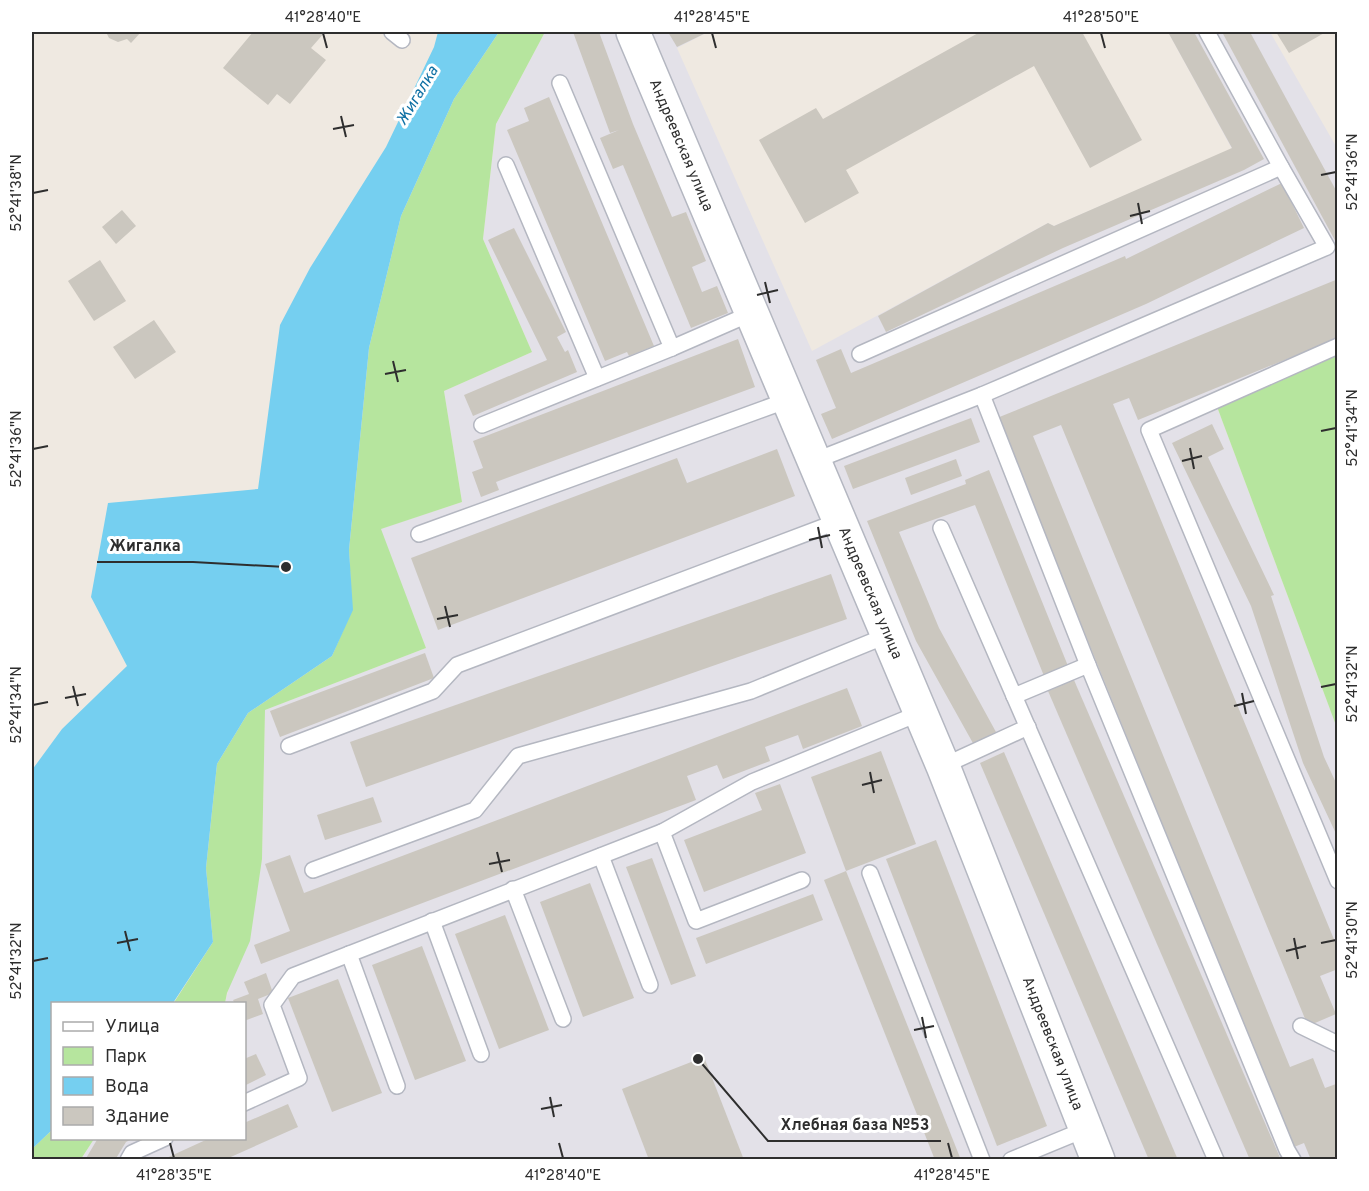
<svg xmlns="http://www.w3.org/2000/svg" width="1369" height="1191" font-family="Overpass,sans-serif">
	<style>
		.industrial { fill: #e3e1e8 }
		.green { fill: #b6e59e }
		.water { fill: #75cff0 }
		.building { fill: #cbc7bf }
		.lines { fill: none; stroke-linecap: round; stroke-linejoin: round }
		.lane-casing { stroke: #b4b7c1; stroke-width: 18 }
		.secondary-casing { stroke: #b4b7c1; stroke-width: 36 }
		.lane { stroke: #fff; stroke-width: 15 }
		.secondary { stroke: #fff; stroke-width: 33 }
		.ticks { fill: none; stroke: #2e2e2e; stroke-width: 2 }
		.labels { text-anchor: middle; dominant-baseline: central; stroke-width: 6; stroke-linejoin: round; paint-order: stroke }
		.street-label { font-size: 15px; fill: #2e2e2e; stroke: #fff }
		.water-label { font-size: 16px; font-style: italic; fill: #0d6fa3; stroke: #fff }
		.leader { fill: none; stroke: #2e2e2e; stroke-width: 2 }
		.callout-dot { fill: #2e2e2e; stroke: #fff; stroke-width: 2 }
		.callout-label { font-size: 16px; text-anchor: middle; font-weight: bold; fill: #2e2e2e; stroke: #fff; stroke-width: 6; stroke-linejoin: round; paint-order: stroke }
		.neatline { fill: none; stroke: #2e2e2e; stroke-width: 2 }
		.ticks-label { font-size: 15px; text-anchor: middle; fill: #2e2e2e }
	</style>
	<rect width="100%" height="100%" fill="#efe9e1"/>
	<!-- industrial -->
	<path class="industrial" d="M545 32H708L677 48 812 351 1048 223 1054 226 1232 149 1168 32H1270L1337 148V343L1213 396 1337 728V1159L81 1160 94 1139 244 1138V1004L225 1003 262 859 265 710 426 648 380 529 462 502 444 391 532 352 483 239 496 124Z"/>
	<!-- green -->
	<g class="green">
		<path d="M499 32H545L496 124 483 239 532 352 444 391 462 502 381 529 426 648 265 710 262 859 250 941 227 993 225 1003 173 1004 213 942 206 868 217 764 248 713 332 656 352 610 349 550 369 348 401 216 454 99Z"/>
		<path d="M1337 343V728L1213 396Z"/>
		<path d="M52 1130V1138L94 1139 81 1159H32V1149Z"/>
	</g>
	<!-- water -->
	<path class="water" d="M438 32H499L454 99 401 216 369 348 349 550 353 610 332 656 248 713 217 764 206 868 213 942 173 1003 52 1004V1130L32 1149V770L62 729 127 666 91 597 108 503 258 489 280 325 310 268 386 147 434 47Z"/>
	<!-- building -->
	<g class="building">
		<path d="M106 32H141L131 43 127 39 118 42 109 38Z"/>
		<path d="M253 32H325L311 48 326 60 290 104 277 94 268 105 223 68Z"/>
		<path d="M573 32H599L633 124 672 217 686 212 706 261 692 267 702 292 717 286 728 313 691 328 623 165 613 169 600 138 619 130 610 133Z"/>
		<path d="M668 32H708L677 47Z"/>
		<path d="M980 32H1082L1142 140 1090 168 1034 66 846 170 859 193 805 223 759 140 816 108 823 119Z"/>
		<path d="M1168 32H1194L1264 159 1244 170 1063 248 886 332 878 316 1048 223 1054 226 1232 148Z"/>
		<path d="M1222 32H1250L1338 194V246Z"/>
		<path d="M1276 32H1326L1289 53Z"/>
		<path d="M549 97 654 346 629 356 627 352 605 361 507 130 529 121 524 108Z"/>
		<path d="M1282 183 1304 228 1146 304 832 439 821 414 836 408 816 360 841 349 851 373 1125 256 1126 259Z"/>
		<path d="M122 210 136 226 116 244 102 227Z"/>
		<path d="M514 228 566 332 557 337 565 352 568 350 577 372 473 416 464 395 547 360 488 240Z"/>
		<path d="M100 260 126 301 94 321 68 281Z"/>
		<path d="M1338 279V338L1138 420 1129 398 1113 404 1338 949V969L1320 976 1336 1014 1308 1026 1061 425 1033 436 1290 1067 1313 1058 1325 1088 1336 1084 1338 1089V1160H1311L1304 1143 1294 1147 997 418Z"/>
		<path d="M154 320 176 352 135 379 113 347Z"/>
		<path d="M738 339 755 387 496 482 499 490 481 497 472 472 483 468 473 441Z"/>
		<path d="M971 418 980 442 853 489 844 466Z"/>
		<path d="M1212 424 1224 449 1208 457 1274 595 1271 596 1324 757 1338 787V838L1303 763 1251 606 1172 443Z"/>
		<path d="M777 449 795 496 438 630 411 558 677 458 687 483Z"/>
		<path d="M956 459 962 476 911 495 905 478Z"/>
		<path d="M989 470 1068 666 1044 676 975 505 899 532 939 628 996 732 974 745 916 641 867 521 966 484 965 480Z"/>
		<path d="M831 574 847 619 366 787 350 742Z"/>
		<path d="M425 653 434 678 280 737 270 711Z"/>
		<path d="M1074 680 1281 1160H1250L1048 691Z"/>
		<path d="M847 688 862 726 803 749 798 735 765 747 770 761 723 779 717 765 687 776 696 800 261 964 254 945 290 931 265 864 290 855 304 893Z"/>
		<path d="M881 751 916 844 846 871 811 777Z"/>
		<path d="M1004 752 1178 1160H1149L980 763Z"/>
		<path d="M780 784 806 853 704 892 684 840 762 810 755 793Z"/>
		<path d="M373 797 382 822 325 840 317 815Z"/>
		<path d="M936 840 1047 1126 997 1146 886 859Z"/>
		<path d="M652 858 696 976 671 985 626 867Z"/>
		<path d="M846 871 961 1160H935L824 880Z"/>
		<path d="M590 883 634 998 583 1017 540 902Z"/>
		<path d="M813 894 823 920 706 964 696 938Z"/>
		<path d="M505 915 549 1030 499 1049 455 934Z"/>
		<path d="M422 946 466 1061 415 1080 372 965Z"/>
		<path d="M266 973 273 993 258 999 263 1014 244 1021V1004H235L233 1000 249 994 244 982Z"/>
		<path d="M338 979 382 1093 332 1112 288 998Z"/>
		<path d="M256 1054 266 1075 244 1086V1059Z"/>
		<path d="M704 1057 744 1160H649L622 1089Z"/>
		<path d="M288 1104 298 1127 224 1160H162L210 1138H244V1123Z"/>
		<path d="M98 1138H134L126 1142 115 1160H85Z"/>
	</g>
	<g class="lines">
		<!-- lane casing -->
		<g class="lane-casing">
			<g id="lane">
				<path d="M392 32 402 40"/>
				<path d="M560 83 672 348"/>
				<path d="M506 165 597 378"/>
				<path d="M1338 346 1149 430 1338 881"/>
				<path d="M860 354 1281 167"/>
				<path d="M982 395 1327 247 1281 167 1207 32"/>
				<path d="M482 425 672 348 752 313"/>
				<path d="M814 461 982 395 1088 665 1287 1150 1293 1160"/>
				<path d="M941 528 1216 1160"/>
				<path d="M419 534 788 400"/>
				<path d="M1014 696 1088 665"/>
				<path d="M289 746 433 691 457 665 839 521"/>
				<path d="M943 766 1028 727"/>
				<path d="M662 832 696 921 802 880"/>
				<path d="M601 856 650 985"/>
				<path d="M313 870 475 810 518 756 751 691 888 635"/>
				<path d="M870 873 982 1160"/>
				<path d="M513 889 563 1019"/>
				<path d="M432 921 481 1054"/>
				<path d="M349 954 397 1086"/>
				<path d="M1301 1026 1338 1044"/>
				<path d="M244 1103 299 1078 272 1005 293 976 662 832 752 782 920 713"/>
				<path d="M128 1160 132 1153 165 1138"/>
				<path d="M1011 1160 1086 1129"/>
			</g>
		</g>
		<!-- secondary casing -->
		<g class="secondary-casing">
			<g id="secondary">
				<path id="s1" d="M633 32 943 766 1098 1160"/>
			</g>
		</g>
		<!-- lane -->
		<use href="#lane" class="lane"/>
		<!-- secondary -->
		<use href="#secondary" class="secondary"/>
	</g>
	<!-- ticks -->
	<path class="ticks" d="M323 33 327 48M712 33 716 48M1101 33 1105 48M341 116 346 137M333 129 354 125M1321 175 1336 172M33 193 48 190M1138 203 1142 224M1130 216 1150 211M765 282 770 303M757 295 778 290M393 361 398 382M385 374 406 370M1321 431 1336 428M1190 448 1194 469M33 449 48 446M1182 461 1202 456M818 527 822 548M809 540 830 535M445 606 450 627M437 619 458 615M73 686 78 706M1321 687 1336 684M1242 693 1246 714M65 698 86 694M33 705 48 702M1234 706 1254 701M870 772 874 793M862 785 882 780M497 852 502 872M489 864 510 860M125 931 130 951M1294 938 1298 959M117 943 138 939M1321 943 1336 940M1286 951 1306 946M33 961 48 958M922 1017 926 1038M914 1030 934 1026M550 1097 554 1117M541 1109 562 1105M170 1143 174 1158M559 1143 563 1158M948 1143 952 1158"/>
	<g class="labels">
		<!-- street labels -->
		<g class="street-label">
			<text stroke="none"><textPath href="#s1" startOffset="123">Андреевская улица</textPath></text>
			<text stroke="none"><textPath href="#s1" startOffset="609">Андреевская улица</textPath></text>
			<text stroke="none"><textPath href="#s1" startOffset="1095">Андреевская улица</textPath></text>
		</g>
		<!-- water labels -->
		<g class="water-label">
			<text transform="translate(418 96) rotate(-59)">Жигалка</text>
		</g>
	</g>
	<!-- callouts -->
	<path class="leader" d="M286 567L193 562H97M698 1059L768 1141H941"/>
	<g class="callout-dot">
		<circle cx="286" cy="567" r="6"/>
		<circle cx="698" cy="1059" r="6"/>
	</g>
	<g class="callout-label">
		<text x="145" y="551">Жигалка</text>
		<text x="855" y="1130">Хлебная база №53</text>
	</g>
	<!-- border -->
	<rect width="1369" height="1191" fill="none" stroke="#ffffff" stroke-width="66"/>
	<!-- legend -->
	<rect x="51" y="1002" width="195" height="138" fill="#ffffff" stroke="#ababab" stroke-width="1.5"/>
	<rect x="63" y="1022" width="30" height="9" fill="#ffffff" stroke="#ababab" stroke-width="1.5"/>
	<text x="105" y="1032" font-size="18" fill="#2e2e2e">Улица</text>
	<rect x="63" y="1047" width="30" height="18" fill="#b6e59e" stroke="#ababab" stroke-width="1.5"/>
	<text x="105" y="1062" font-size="18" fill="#2e2e2e">Парк</text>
	<rect x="63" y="1077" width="30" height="18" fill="#75cff0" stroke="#ababab" stroke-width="1.5"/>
	<text x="105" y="1092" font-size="18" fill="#2e2e2e">Вода</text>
	<rect x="63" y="1107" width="30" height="18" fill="#cbc7bf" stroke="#ababab" stroke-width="1.5"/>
	<text x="105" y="1122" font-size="18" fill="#2e2e2e">Здание</text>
	<rect x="33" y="33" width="1303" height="1125" class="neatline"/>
	<g class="ticks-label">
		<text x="323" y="22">41°28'40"E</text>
		<text x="712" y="22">41°28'45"E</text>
		<text x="1101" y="22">41°28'50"E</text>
		<text transform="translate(1352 172) rotate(-90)" y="5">52°41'36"N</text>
		<text transform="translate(16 193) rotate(-90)" y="5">52°41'38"N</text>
		<text transform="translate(1352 428) rotate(-90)" y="5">52°41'34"N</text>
		<text transform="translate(16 449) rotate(-90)" y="5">52°41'36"N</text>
		<text transform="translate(1352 684) rotate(-90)" y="5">52°41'32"N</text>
		<text transform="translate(16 705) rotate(-90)" y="5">52°41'34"N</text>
		<text transform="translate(1352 940) rotate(-90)" y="5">52°41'30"N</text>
		<text transform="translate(16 961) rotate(-90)" y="5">52°41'32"N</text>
		<text x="174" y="1180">41°28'35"E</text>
		<text x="563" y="1180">41°28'40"E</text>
		<text x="952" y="1180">41°28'45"E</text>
	</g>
</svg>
